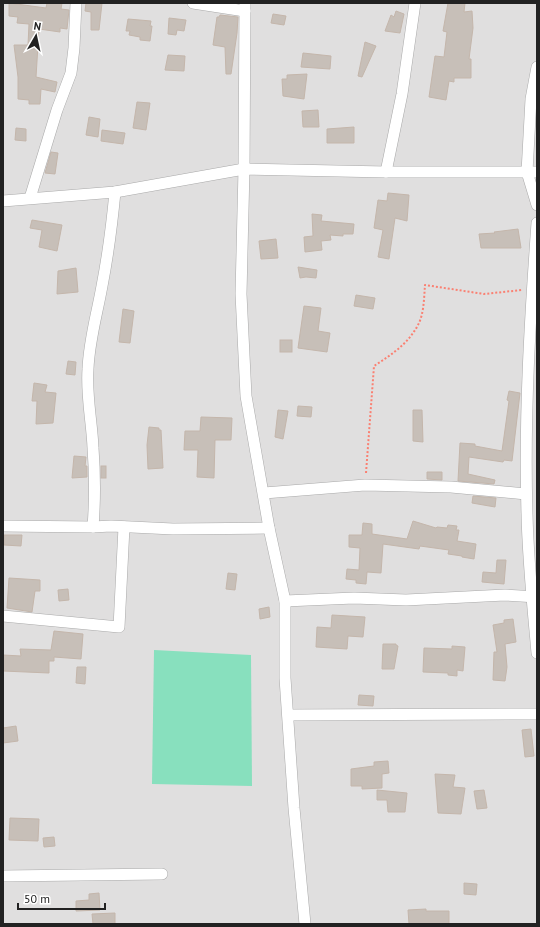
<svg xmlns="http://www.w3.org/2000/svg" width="540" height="927" font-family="'PT Sans',sans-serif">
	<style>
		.residential { fill: #e0dfdf }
		.pitch { fill: #88e0be }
		.building { fill: #c7bfb8; stroke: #c4b6ab }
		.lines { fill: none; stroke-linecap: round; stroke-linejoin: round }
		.minor-casing { stroke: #a9a9a9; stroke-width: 12 }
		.path { stroke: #fa8072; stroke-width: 2; stroke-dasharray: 2 2; stroke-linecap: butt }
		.minor { stroke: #fff; stroke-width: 11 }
	</style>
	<rect width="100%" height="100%" fill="#f2efe9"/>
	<!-- residential -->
	<rect class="residential" x="3" y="3" width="534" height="921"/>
	<!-- pitch -->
	<path class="pitch" d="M154 650 251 655 252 786 152 784Z"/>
	<!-- building -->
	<g class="building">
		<path d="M9 3 46 8 47 3H62L61 9 69 10 67 29 60 28V32L39 29 36 77 57 82 55 92 41 89 40 104H29V100L18 99V77L14 45H28L29 24 17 23 18 17 9 16Z"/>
		<path d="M86 3H102L99 30H91V12L85 11Z"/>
		<path d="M448 3H465L464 12 472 11 473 28 469 59H471V78H454V82L449 81 446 100 429 97 435 56 444 57 447 32 443 31Z"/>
		<path d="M396 11 404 14 400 33 385 31 391 15 394 17Z"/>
		<path d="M273 14 286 16 284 25 271 23Z"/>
		<path d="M220 15 238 17 237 33 231 74H226L225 47 213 45 217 17H219Z"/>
		<path d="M169 18 186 20 184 31 177 30 176 35 168 34Z"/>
		<path d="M128 19 151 21 150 26H152L150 41 140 40V37L129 35 130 31H126Z"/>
		<path d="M365 42 376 46 362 77 358 76Z"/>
		<path d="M303 53 331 56 330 69 301 67Z"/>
		<path d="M168 55 185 56 184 71 165 70Z"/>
		<path d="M307 74 304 99 283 96 282 79H287V75Z"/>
		<path d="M137 102 150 103 146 130 133 128Z"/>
		<path d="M318 110 319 127H303L302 111Z"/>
		<path d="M89 117 100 119 98 137 86 135Z"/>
		<path d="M354 127V143H327V129Z"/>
		<path d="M16 128 26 129V141L15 140Z"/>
		<path d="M102 130 125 133 123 144 101 141Z"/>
		<path d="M51 152 58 153 55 174 45 173Z"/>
		<path d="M388 193 409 195 407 221 395 218 389 259 378 257 383 230 374 228 378 200 387 201Z"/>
		<path d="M312 214 322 215 321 221 354 224 353 234H343V236L330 235 331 240 321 241 322 250 305 252 304 237 313 236Z"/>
		<path d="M32 220 62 225 57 251 39 247 42 230 30 228Z"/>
		<path d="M518 229 521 248H481L479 234 495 233 494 232Z"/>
		<path d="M276 239 278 258 261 259 259 241Z"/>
		<path d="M298 267 317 270 316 278 306 277 300 278Z"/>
		<path d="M76 268 78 292 57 294 58 271Z"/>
		<path d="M356 295 375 298 373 309 354 306Z"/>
		<path d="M304 306 321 308 318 331 330 333 327 352 298 348Z"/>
		<path d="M123 309 134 311 130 343 119 342Z"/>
		<rect x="280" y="340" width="12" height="12"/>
		<path d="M68 361 76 362 75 375 66 374Z"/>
		<path d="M34 383 47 385 45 392 56 393 53 423 36 424 37 401H32Z"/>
		<path d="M509 391 520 393 512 461 504 460 503 462 469 457 468 474 495 480 494 484 458 481 460 443 475 444V446L502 451 509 401 507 400Z"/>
		<path d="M298 406 312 407 311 417 297 416Z"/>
		<path d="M278 410 288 411 283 439 275 437Z"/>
		<path d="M413 410H422L423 442 413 441Z"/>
		<path d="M201 417 232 418 231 440H215L214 478 197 477 198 450H184L185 431H200Z"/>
		<path d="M149 427 159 428V430H161L163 468 148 469 147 445Z"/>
		<path d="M74 456 86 457 85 466H87V477L72 478Z"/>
		<rect x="101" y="466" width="5" height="12"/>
		<path d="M427 472H442V480L427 479Z"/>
		<path d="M473 496 496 498 495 507 472 503Z"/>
		<path d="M413 521 436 528 437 527 447 528 448 525 457 526 456 530H459L457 541 476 544 474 559 462 557V556L448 554 449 550 420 546 419 549 383 544 381 573 367 572 366 584 356 583V580L346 579 347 569 359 570 360 548 349 547V535H362L363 523 372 524V534L407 539Z"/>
		<path d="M4 535H22L21 546 4 545Z"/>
		<path d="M497 560H506L504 584 482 582 483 572 496 573Z"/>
		<path d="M228 573 237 574 235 590 226 589Z"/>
		<path d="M9 578 40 580V591H35L32 612 7 608Z"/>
		<path d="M68 589 69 600 59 601 58 590Z"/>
		<path d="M269 607 270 617 260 619 259 609Z"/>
		<path d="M332 615 365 617 363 637 348 636 347 649 316 647 317 627 331 628Z"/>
		<path d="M513 619 516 642 505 644 507 667 505 681 493 680 494 652H497L493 625 504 623V620Z"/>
		<path d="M54 631 83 634 81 659 54 657V661H49V673L3 671V655L21 656 20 649 51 650Z"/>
		<path d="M383 644H396V645L398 646 394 669H382Z"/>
		<path d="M452 646 465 647 463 671 457 670V676L448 675V673L423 672 424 648 452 649Z"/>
		<path d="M77 667H86L85 684 76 683Z"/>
		<path d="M359 695 374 696 373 706 358 705Z"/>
		<path d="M16 726 18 741 3 743V728Z"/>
		<path d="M531 729 534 756 525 757 522 730Z"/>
		<path d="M388 761 389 773 382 774V788L362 789V786H351V769L374 766V762Z"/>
		<path d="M435 774 455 775 453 787 465 788 461 814 438 813Z"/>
		<path d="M377 790 407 793 405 812H388L387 800H377Z"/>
		<path d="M484 790 487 808 477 809 474 791Z"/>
		<path d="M10 818 39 819 38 841 9 840Z"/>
		<path d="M54 837 55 846 44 847 43 838Z"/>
		<path d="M464 883 477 884 476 895 464 894Z"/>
		<path d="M99 893 100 910 76 911V901L89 900V894Z"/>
		<path d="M426 909V911H449V924H409L408 910Z"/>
		<path d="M115 913V924H93L92 914Z"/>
	</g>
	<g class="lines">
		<!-- minor casing -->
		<g class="minor-casing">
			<g id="minor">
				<path d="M193 3 245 11"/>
				<path d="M245 3 244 169 241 294 246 396 269 528 285 601V678L294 808 305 924"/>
				<path d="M537 67 531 99 527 172 537 205"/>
				<path d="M386 172 402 94 415 3"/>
				<path d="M30 198 57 110 71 73 74 48 76 3"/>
				<path d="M3 201 115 192 244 169 386 172H537"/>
				<path d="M537 223C530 320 524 417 527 514 528 561 533 607 537 653"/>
				<path d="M264 493 365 485 451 487 526 494"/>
				<path d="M3 526 93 527 111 526 173 529 269 528"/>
				<path d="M93 527C95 501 95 474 93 448 92 422 86 396 88 369 89 341 97 314 102 286 108 255 112 224 115 192"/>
				<path d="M285 601 354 598 406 600 505 595 537 597"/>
				<path d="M3 616 119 627 124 527"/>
				<path d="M288 715 537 714"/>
				<path d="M3 876 162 874"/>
			</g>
		</g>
		<!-- path -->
		<path class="path" d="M366 473 374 366C391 355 408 344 418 325 424 314 424 298 425 285L484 294 522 290"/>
		<!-- minor -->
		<use href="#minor" class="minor"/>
	</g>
	<!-- border -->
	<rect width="540" height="927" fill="none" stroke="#222222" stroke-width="8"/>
	<!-- north arrow -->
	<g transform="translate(36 36) rotate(9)" stroke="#ffffff" stroke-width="3" paint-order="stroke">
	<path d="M0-3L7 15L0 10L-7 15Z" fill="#222222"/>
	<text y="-6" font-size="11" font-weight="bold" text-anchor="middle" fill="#222222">N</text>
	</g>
	<!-- scale -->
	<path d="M18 903v6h87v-6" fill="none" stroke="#222222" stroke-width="2"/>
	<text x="24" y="903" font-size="12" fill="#222222" stroke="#ffffff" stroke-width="3" paint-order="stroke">50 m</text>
</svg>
